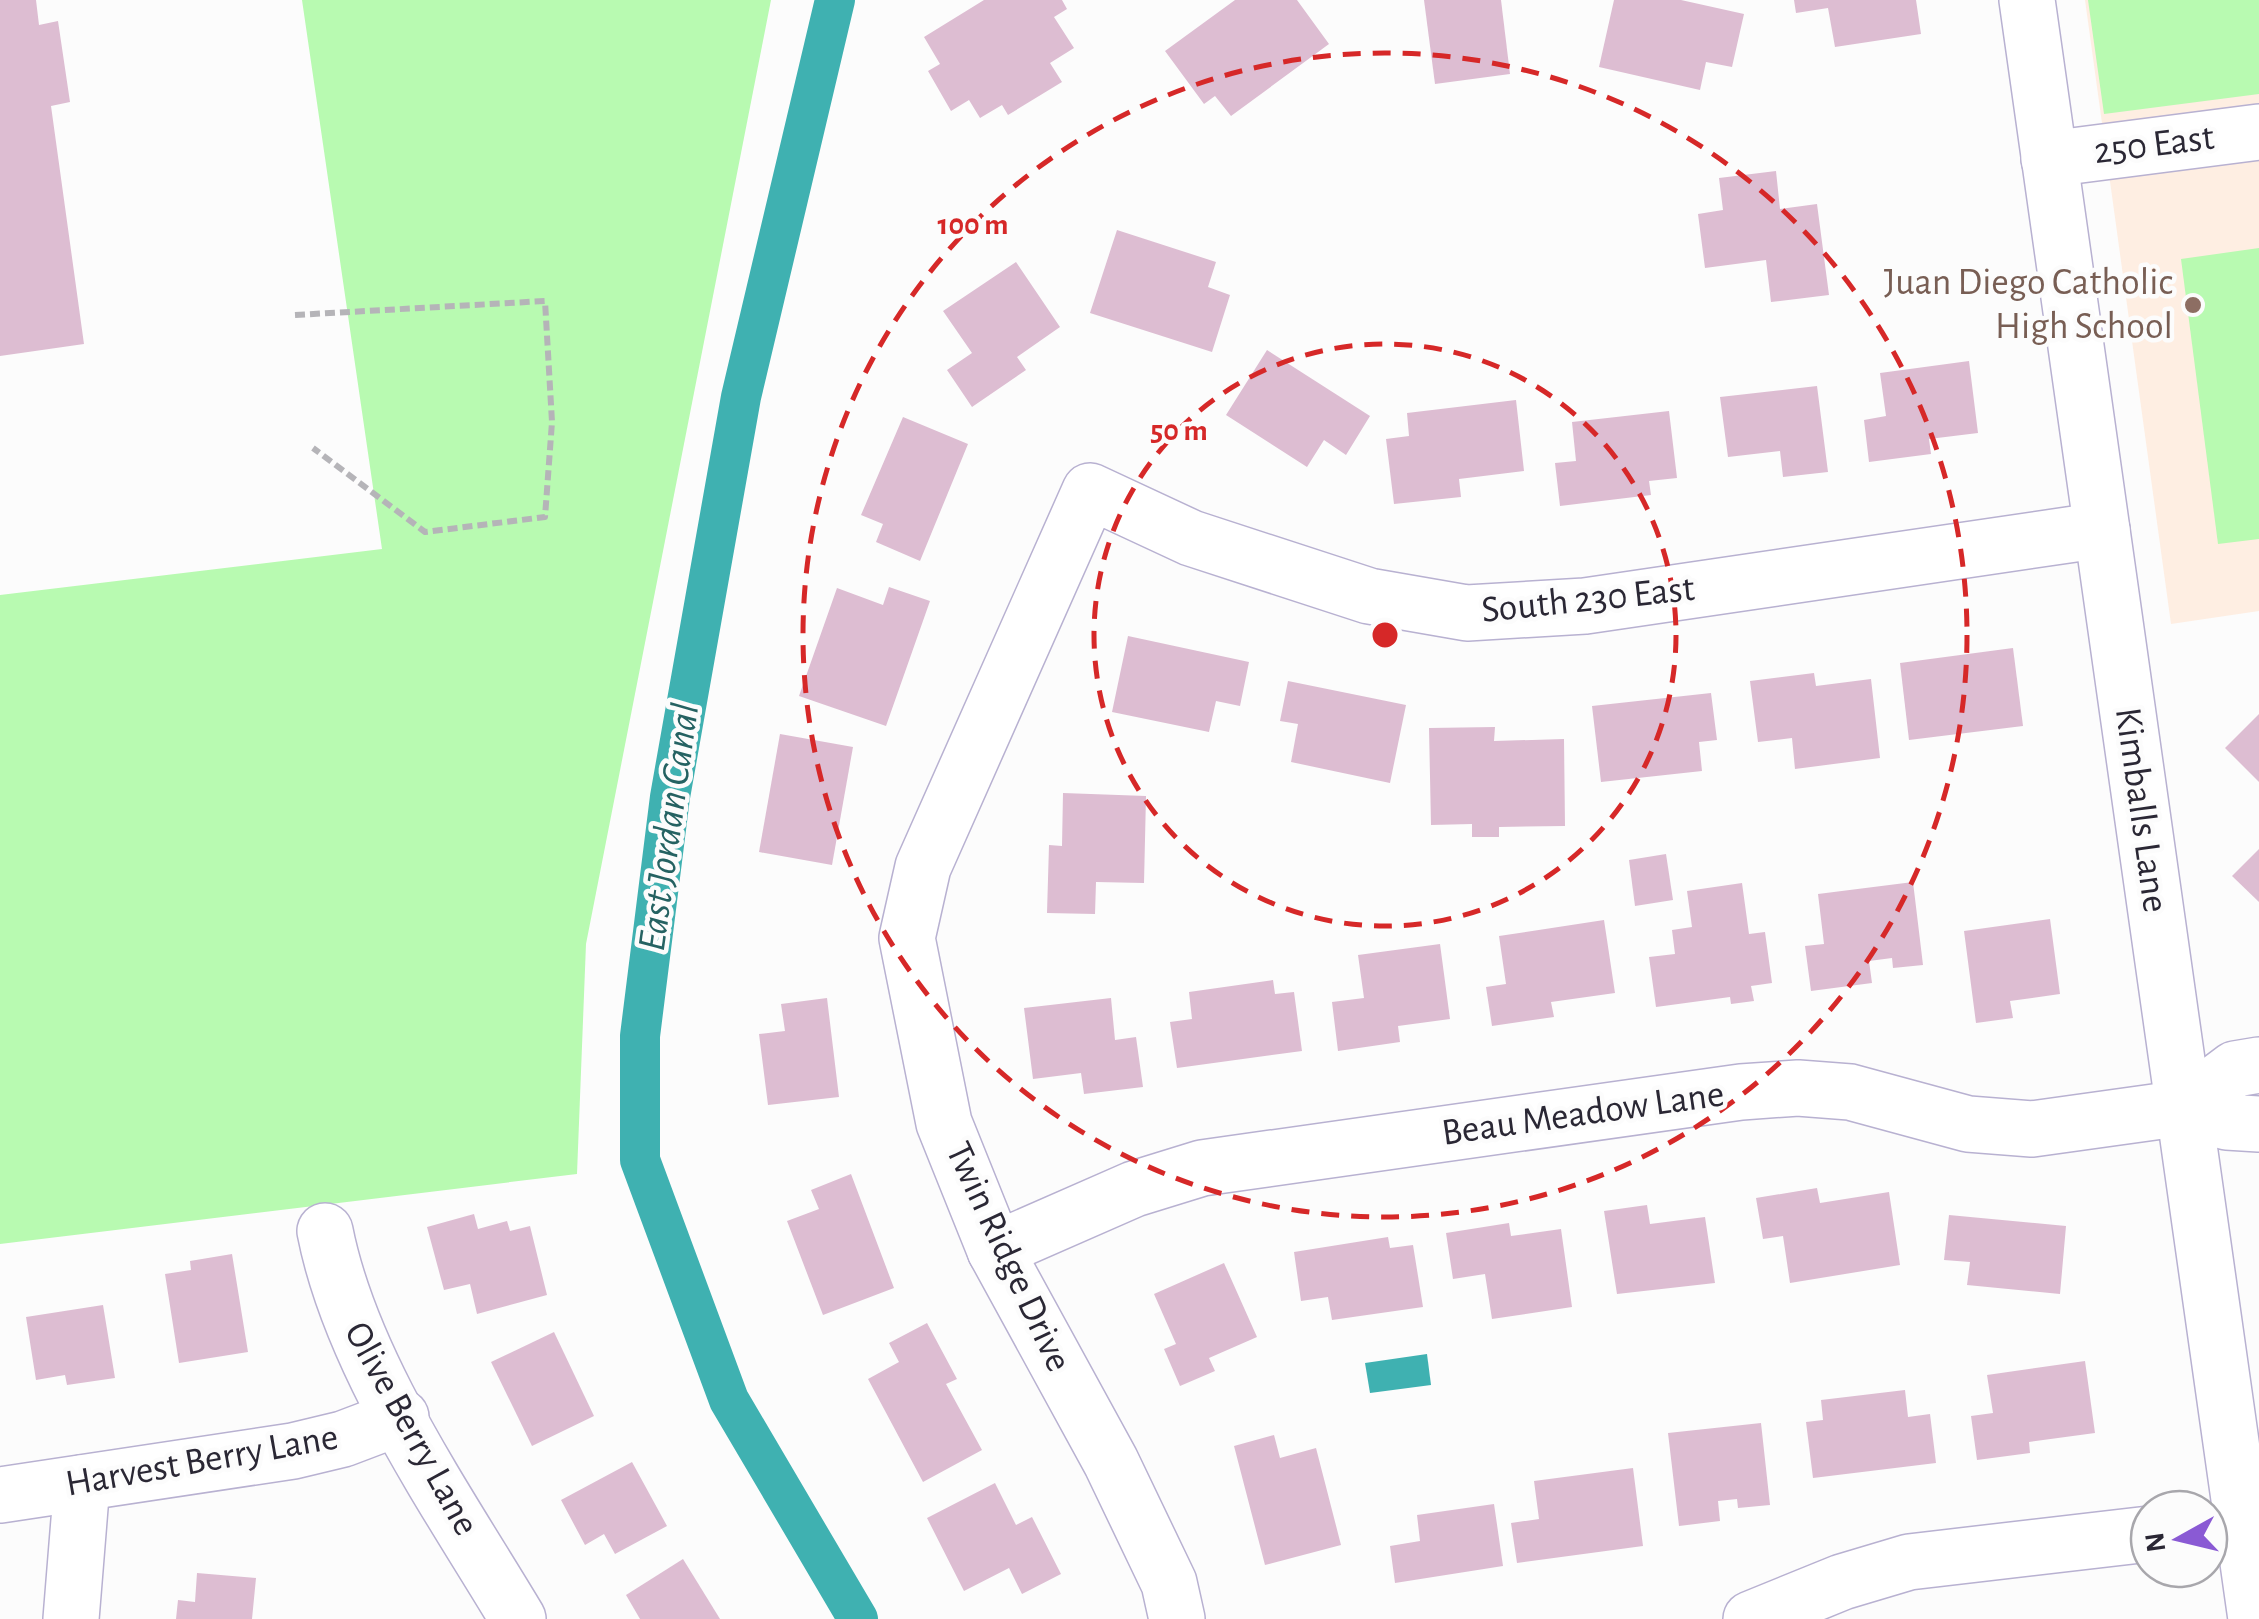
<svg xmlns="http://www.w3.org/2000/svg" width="2259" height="1619" font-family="'Alegreya Sans',sans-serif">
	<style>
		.education { fill: #feeee2 }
		.green { fill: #b8fab1 }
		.water { fill: #3fb1b1 }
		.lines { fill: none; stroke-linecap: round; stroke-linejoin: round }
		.canal { stroke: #3fb1b1; stroke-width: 40 }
		.building { fill: #ddbdd2 }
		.minor-casing { stroke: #b8b1d1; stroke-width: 58 }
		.path { stroke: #b5b4b8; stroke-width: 6; stroke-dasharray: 10 5; stroke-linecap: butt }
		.minor { stroke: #fff; stroke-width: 55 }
		.ring { fill: none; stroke: #d62828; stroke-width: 5; stroke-dasharray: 18 12 }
		.education-dot { fill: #8d6e63; stroke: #fcfcfc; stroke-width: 4 }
		.labels { text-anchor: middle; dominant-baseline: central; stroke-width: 9; stroke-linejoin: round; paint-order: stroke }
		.street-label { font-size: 38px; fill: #2a2734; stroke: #fcfcfc }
		.education-label { font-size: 38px; fill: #785e54; stroke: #fcfcfc; text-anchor: end }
		.water-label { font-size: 40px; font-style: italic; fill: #256262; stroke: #fcfcfc }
		.centre { fill: #d62828; stroke: #fcfcfc; stroke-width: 5 }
		.ring-label { font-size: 30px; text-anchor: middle; font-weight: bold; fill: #d62828; stroke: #fcfcfc; stroke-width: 9; stroke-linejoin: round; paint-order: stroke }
	</style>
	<rect width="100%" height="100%" fill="#fcfcfc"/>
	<!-- education -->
	<path class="education" d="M2085 0H2259V611L2171 624Z"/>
	<!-- green -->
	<g class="green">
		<path d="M302 0H771L586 944 577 1174 0 1244V595L382 549Z"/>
		<path d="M2088 0H2259V94L2104 114Z"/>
		<path d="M2259 248V539L2218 544 2181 259Z"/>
	</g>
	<!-- water -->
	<path class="water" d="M1427 1354 1431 1385 1370 1393 1365 1363Z"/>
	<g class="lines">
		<!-- canal -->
		<path class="canal" d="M835 0 741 397 670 797 640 1036V1160L729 1400 858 1619"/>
	</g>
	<!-- building -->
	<g class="building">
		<path d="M0 0H36L39 25 58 21 70 102 51 106 84 344 0 356Z"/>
		<path d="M984 0H1062L1067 9 1054 17 1074 48 1050 63 1062 82 1008 115 1002 105 980 118 969 100 951 111 928 71 940 64 924 37Z"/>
		<path d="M1235 0H1297L1329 44 1231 116 1215 96 1204 104 1165 51Z"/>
		<path d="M1424 0H1501L1510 74 1435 84Z"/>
		<path d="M1614 0H1681L1744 14 1732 67 1706 62 1700 90 1599 67Z"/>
		<path d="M1794 0H1916L1921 34 1835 47 1828 8 1796 13Z"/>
		<path d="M1776 171 1780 209 1817 204 1829 295 1771 302 1766 260 1705 268 1698 214 1723 210 1719 178Z"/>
		<path d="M1117 230 1216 262 1208 287 1230 295 1212 352 1090 313Z"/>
		<path d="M1016 262 1060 327 1017 357 1026 370 972 407 947 370 972 353 943 311Z"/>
		<path d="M1267 350 1370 416 1346 455 1324 440 1307 467 1226 415Z"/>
		<path d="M1969 361 1978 433 1929 439 1931 454 1869 462 1864 420 1886 416 1880 373Z"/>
		<path d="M1817 386 1828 472 1783 477 1780 451 1728 457 1720 397Z"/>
		<path d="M1516 400 1524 471 1459 479 1461 497 1394 504 1386 439 1409 436 1407 413Z"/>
		<path d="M1669 411 1677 478 1649 481 1651 495 1560 506 1555 463 1576 461 1572 422Z"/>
		<path d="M903 417 968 444 920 561 876 542 883 524 861 515Z"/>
		<path d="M889 587 930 601 886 726 799 696 837 588 883 605Z"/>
		<path d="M1128 636 1249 662 1240 706 1216 701 1209 732 1112 712Z"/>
		<path d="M2013 648 2023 726 1909 740 1900 663Z"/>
		<path d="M1814 673 1816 686 1871 679 1880 758 1795 769 1792 738 1758 742 1750 681Z"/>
		<path d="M1288 681 1406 705 1390 783 1291 762 1298 724 1280 721Z"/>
		<path d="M1711 693 1717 740 1699 742 1702 771 1601 782 1592 706Z"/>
		<path d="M2259 714V782L2225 748Z"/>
		<path d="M1495 727 1494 741 1564 739 1565 826 1499 827V837H1472V824L1431 825 1429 728Z"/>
		<path d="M780 734 853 747 832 865 759 852Z"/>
		<path d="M1063 793 1146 796 1144 883 1096 882 1095 914 1047 913 1049 845 1062 846Z"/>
		<path d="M2259 849V902L2232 876Z"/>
		<path d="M1666 854 1673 900 1635 906 1629 860Z"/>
		<path d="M1913 882 1923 965 1893 968 1892 958 1869 961 1872 983 1811 991 1805 946 1824 944 1818 894Z"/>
		<path d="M1742 883 1749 934 1765 932 1772 983 1751 986 1754 1001 1731 1004 1730 997 1656 1007 1649 957 1675 954 1672 930 1692 927 1687 891Z"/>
		<path d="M2050 919 2060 994 2010 1001 2013 1018 1976 1023 1964 931Z"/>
		<path d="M1604 920 1615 993 1551 1002 1554 1017 1492 1026 1486 987 1506 984 1499 936Z"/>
		<path d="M1440 944 1450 1019 1398 1026 1400 1042 1338 1051 1332 1002 1364 998 1358 955Z"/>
		<path d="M1273 980 1275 994 1294 992 1302 1051 1177 1068 1170 1022 1192 1019 1189 992Z"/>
		<path d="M827 998 839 1097 768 1105 759 1034 785 1031 781 1004Z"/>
		<path d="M1111 998 1115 1040 1136 1037 1143 1087 1084 1094 1081 1073 1033 1079 1024 1008Z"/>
		<path d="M851 1174 894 1288 823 1315 787 1221 819 1209 811 1190Z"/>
		<path d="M1817 1188 1820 1203 1889 1192 1900 1265 1790 1283 1783 1236 1763 1239 1756 1198Z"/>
		<path d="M1647 1205 1650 1224 1705 1217 1715 1283 1617 1294 1604 1211Z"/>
		<path d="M474 1214 478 1229 507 1221 510 1231 530 1226 547 1295 477 1314 470 1284 444 1290 427 1227Z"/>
		<path d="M1949 1215 2066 1226 2060 1294 1967 1285 1970 1262 1944 1260Z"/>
		<path d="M1509 1223 1511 1236 1561 1229 1572 1307 1492 1319 1485 1274 1453 1279 1446 1233Z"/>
		<path d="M1388 1237 1390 1248 1413 1245 1423 1307 1332 1320 1328 1297 1301 1301 1294 1252Z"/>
		<path d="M232 1254 248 1352 179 1363 165 1274 191 1270 190 1261Z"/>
		<path d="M1224 1263 1257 1337 1209 1358 1215 1371 1180 1386 1164 1349 1176 1344 1154 1294Z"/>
		<path d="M103 1305 115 1378 67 1385 65 1375 36 1380 26 1317Z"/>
		<path d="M927 1323 957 1379 946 1384 982 1450 923 1482 868 1379 899 1362 889 1343Z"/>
		<path d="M554 1332 594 1416 532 1446 491 1362Z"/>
		<path d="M2085 1361 2095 1433 2029 1442 2030 1453 1977 1460 1971 1416 1993 1413 1987 1375Z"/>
		<path d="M1905 1390 1908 1417 1930 1414 1936 1463 1813 1478 1806 1422 1823 1420 1821 1400Z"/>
		<path d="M1761 1423 1770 1505 1738 1508 1737 1499 1718 1501 1720 1521 1679 1526 1668 1433Z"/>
		<path d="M1274 1435 1280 1458 1316 1448 1341 1545 1265 1565 1234 1446Z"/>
		<path d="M632 1462 667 1526 615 1554 604 1534 585 1545 561 1500Z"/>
		<path d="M1633 1468 1643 1546 1517 1563 1511 1523 1539 1519 1534 1481Z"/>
		<path d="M995 1483 1016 1525 1032 1517 1061 1574 1022 1594 1009 1568 964 1591 927 1518Z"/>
		<path d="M1494 1504 1503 1566 1395 1583 1390 1546 1420 1541 1417 1515Z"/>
		<path d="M683 1559 720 1619H640L626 1595Z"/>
		<path d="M197 1573 256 1578 252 1619H176L178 1600 195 1602Z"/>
	</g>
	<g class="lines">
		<!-- minor casing -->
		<g class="minor-casing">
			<g id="minor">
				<path d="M2027 0 2256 1619"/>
				<path d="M2049 159 2259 132"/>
				<path d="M2183 1108 2235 1069 2259 1065"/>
				<path d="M325 1231C351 1364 448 1502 518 1619"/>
				<path d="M995 1250 1134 1189 1202 1168 1741 1092 1798 1088 1850 1092 1968 1124 2032 1129 2183 1108 2227 1122 2259 1124"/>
				<path d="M0 1495 293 1451 343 1439 401 1417"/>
				<path d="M71 1619 82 1483"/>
				<path d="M1177 1619 1169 1583 1111 1462 995 1250 944 1123 907 938 923 867 1090 491 1191 538 1369 596 1467 613 1585 606 2102 530"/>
				<path d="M1751 1619 1842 1582 1909 1562 2149 1534"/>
			</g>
		</g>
		<!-- path -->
		<path class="path" d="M295 315 545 301 552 422 545 517 425 532 313 448"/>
		<!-- minor -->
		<use href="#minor" class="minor"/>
	</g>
	<!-- distance rings -->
	<g class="ring">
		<circle cx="1385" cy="635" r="291"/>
		<circle cx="1385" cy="635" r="582"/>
	</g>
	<!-- markers -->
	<circle class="education-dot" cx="2193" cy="305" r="10"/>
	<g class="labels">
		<!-- street labels -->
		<g class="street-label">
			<text transform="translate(2154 145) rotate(-7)">250 East</text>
			<text transform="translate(1588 600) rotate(-6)">South 230 East</text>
			<text transform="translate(2141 810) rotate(82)">Kimballs Lane</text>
			<text transform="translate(1583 1114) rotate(-8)">Beau Meadow Lane</text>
			<text transform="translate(1008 1257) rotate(65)">Twin Ridge Drive</text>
			<text transform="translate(411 1429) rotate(61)">Olive Berry Lane</text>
			<text transform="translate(202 1461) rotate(-10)">Harvest Berry Lane</text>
		</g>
		<!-- education labels -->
		<g class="education-label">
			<text x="2173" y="283">Juan Diego Catholic<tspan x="2173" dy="44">High School</tspan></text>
		</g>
		<!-- water labels -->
		<g class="water-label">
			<text transform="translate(669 827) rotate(-82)">East Jordan Canal</text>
		</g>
	</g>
	<circle cx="1385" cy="635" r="15" class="centre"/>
	<g class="ring-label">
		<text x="973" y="234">100 m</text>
		<text x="1179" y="440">50 m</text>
	</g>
	<!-- north arrow -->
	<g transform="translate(2179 1539) rotate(262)"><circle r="48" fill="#fcfcfc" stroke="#a8a7ac" stroke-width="2.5"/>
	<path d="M0-8L18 38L0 25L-18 38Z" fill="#8a5ad4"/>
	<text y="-15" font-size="28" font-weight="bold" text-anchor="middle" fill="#2a2734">N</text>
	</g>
</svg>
